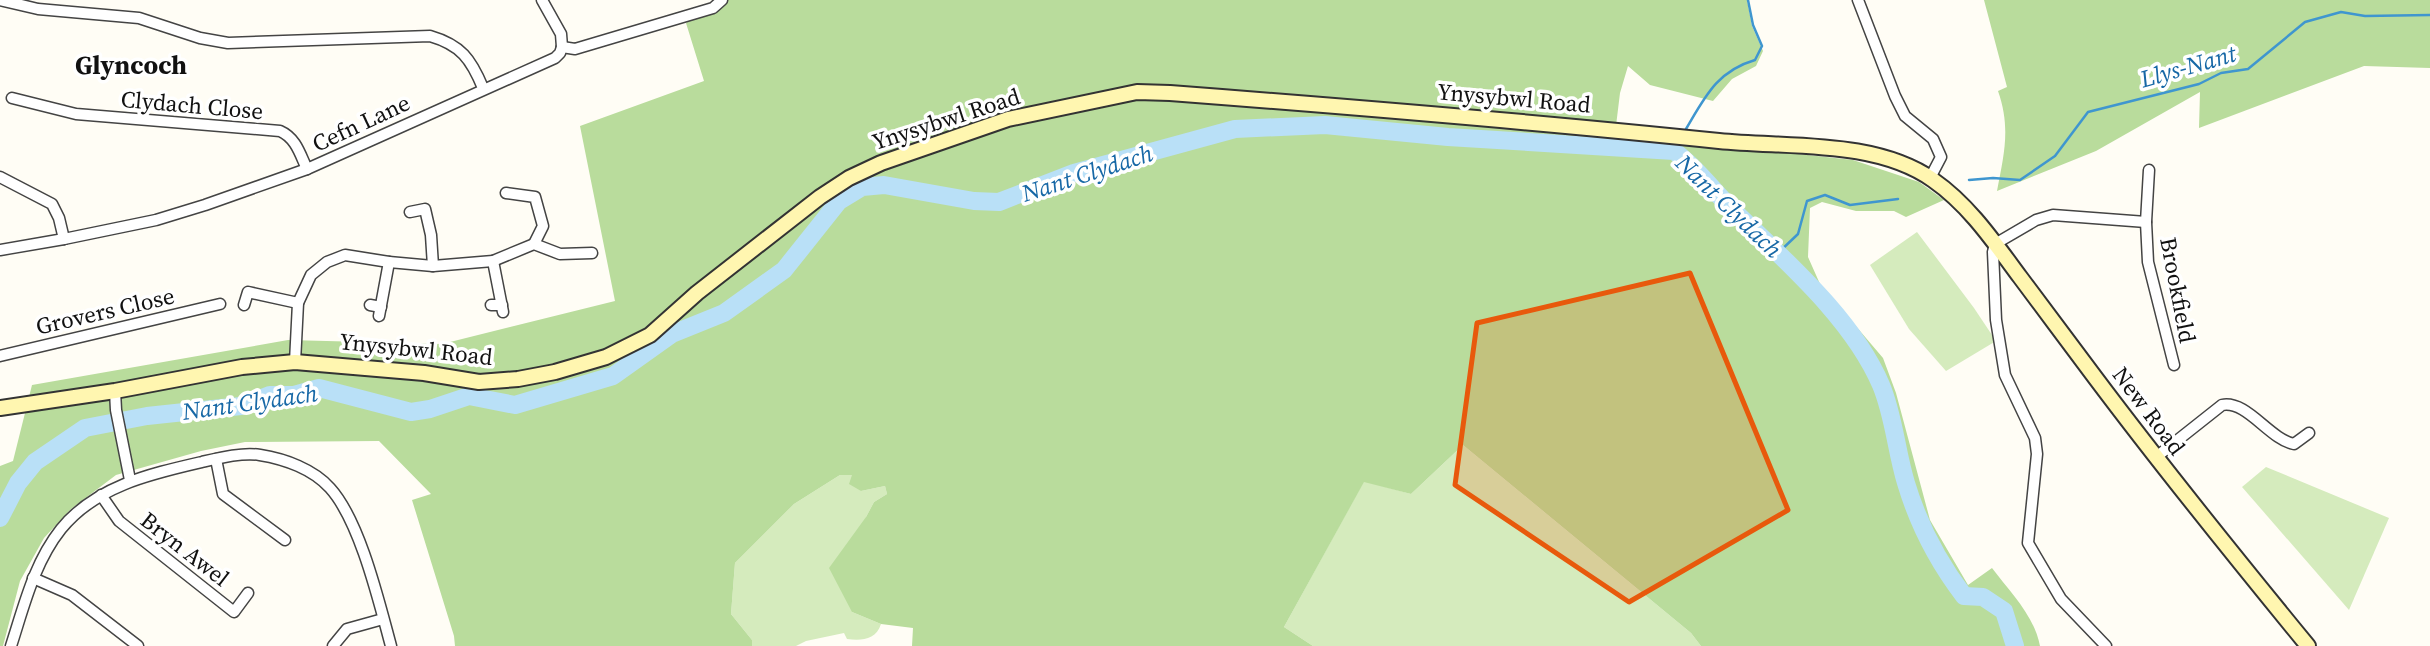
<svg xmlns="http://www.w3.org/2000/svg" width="2430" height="646" font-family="'Source Serif 4',serif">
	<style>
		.green { fill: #d5ebbd }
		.forest { fill: #b9dc9c }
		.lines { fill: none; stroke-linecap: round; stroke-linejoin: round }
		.stream { stroke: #3f96cf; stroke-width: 2.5 }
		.river { stroke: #b9e0f7; stroke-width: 18 }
		.minor-casing { stroke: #444; stroke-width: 13 }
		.secondary-casing { stroke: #333; stroke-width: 18 }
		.minor { stroke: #fff; stroke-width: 10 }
		.secondary { stroke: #fff6b0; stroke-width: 14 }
		.marked { fill: #e8590c; fill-opacity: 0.2; stroke: #e8590c; stroke-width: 5; stroke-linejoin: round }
		.labels { text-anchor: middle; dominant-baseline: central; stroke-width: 7; stroke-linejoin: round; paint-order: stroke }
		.street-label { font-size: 23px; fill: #111; stroke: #fff }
		.water-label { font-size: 24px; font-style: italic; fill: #1768a6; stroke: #fff }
		.quarter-label { font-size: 26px; font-weight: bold; fill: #111; stroke: #fff }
	</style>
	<rect width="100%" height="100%" fill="#fffdf5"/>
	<!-- green -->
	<g class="green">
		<path d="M1917 232 1974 308 1996 341 1946 371 1909 329 1870 265Z"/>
		<path d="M1463 445 1691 633 1701 646H1313L1284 627 1364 481 1411 494Z"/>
		<path d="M2266 467 2389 518 2349 610 2242 487Z"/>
		<path d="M840 475H852L861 491 885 486 887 494 874 502 866 517 852 612 881 624C876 640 861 641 847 639L844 633 806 641 796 646H752V640L731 614 735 563 794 504Z"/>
	</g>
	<!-- forest -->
	<g class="forest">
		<path d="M719 0H1747L1752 26 1763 51 1756 66 1732 79 1713 101 1650 85 1628 66 1620 93 1615 134 1853 160 1919 182 1944 200 1906 217 1894 211H1856L1822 202 1810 208 1808 257 1820 284 1883 358 1896 393 1930 520 1968 585 1992 568C2010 592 2034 615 2040 646H1701L1691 633 1463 445 1411 494 1364 482 1284 627 1313 646H912L913 628 881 624 852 612 829 568 866 517 874 502 887 494 885 486 861 491 849 484 852 475H840L794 504 735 563 731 614 752 640V646H455L454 636 412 500 431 494 379 441 245 442 201 451 116 475 71 509 44 538 20 581 3 646H0V466L13 461 32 385 288 340 442 344 615 301 580 126 704 81 686 23Z"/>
		<path d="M1984 0H2430V68L2364 66 2199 128 2200 92 2096 151 1997 191C2004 154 2011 128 1998 91L2007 87Z"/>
	</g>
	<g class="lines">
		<!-- stream -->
		<g class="stream">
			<path d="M1686 129C1705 97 1717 71 1755 60L1762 46 1753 25 1748 0"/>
			<path d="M1674 151 1679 144"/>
			<path d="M1969 180 1993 178 2020 180 2055 156 2088 112 2199 84 2221 73 2248 69 2305 22 2341 12 2365 16 2430 15"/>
			<path d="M1778 253 1798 234 1807 201 1825 195 1850 205 1898 199"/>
		</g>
		<!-- river -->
		<path class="river" d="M0 518 18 483 35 462 85 428 147 416 241 406 270 395H294L319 388 411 412 430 409 469 396 515 405 613 376 672 334 724 313 784 270 839 201 862 187 884 185 974 201 999 202 1074 173 1235 129 1325 125 1448 137 1674 151C1696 167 1711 188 1730 207 1782 258 1852 317 1881 385 1894 416 1896 450 1906 483 1918 523 1938 562 1964 596L1983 597 2004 611 2015 646"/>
		<!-- minor casing -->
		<g class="minor-casing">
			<g id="minor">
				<path d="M0 0 38 9 139 18 200 38 228 43 430 36C461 45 471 59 483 88"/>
				<path d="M542 0 561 34 562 47"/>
				<path d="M1858 0 1895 96 1905 116 1933 139 1941 157 1930 178"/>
				<path d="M562 47 575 49 713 8 722 0"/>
				<path d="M12 98 76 114 280 131C296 138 300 154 307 169"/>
				<path d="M2149 170 2146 222 2148 262 2174 365"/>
				<path d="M0 177 52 204 59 218 64 239"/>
				<path d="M506 193 535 197 543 226 534 244"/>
				<path d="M410 212 425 209 431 235 433 266"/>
				<path d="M0 250 64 239 156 220 205 205 307 169 555 58 560 53 562 47"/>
				<path d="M493 261 503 312"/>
				<path d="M389 262 433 266 493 261 534 244 560 254 592 253"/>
				<path d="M244 305 248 292 298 303"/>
				<path d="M370 305 381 307"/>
				<path d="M491 305H502"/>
				<path d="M0 356 220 304"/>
				<path d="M295 362 298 303 311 275 327 262 345 255 389 262 379 316"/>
				<path d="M115 391 116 410 130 480"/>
				<path d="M2155 458 2222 405C2247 400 2269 439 2294 444L2309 433"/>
				<path d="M216 459 223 494 285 540"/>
				<path d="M101 495 119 521 234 612 248 593"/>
				<path d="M33 578 72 595 138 646"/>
				<path d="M11 646C24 606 34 563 61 529 96 486 150 474 202 462 219 458 243 452 260 455 285 459 313 469 330 488 360 521 379 602 391 646"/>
				<path d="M333 646 347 629 383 619"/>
				<path d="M2106 646 2061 599 2028 543 2037 454 2035 438 2005 375 1996 320 1993 252 1995 244 2036 220 2053 215 2146 222"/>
			</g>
		</g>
		<!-- secondary casing -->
		<g class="secondary-casing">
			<path id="secondary" d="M0 408 115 391 242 367 295 362 424 373 479 382 518 379 555 372 606 357 650 335 697 293 820 197 849 178 881 163 1008 119 1137 92 1170 93C1353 107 1536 122 1719 141 1786 148 1875 139 1933 180 1969 205 1994 242 2020 277 2045 310 2069 343 2094 376 2163 468 2235 557 2308 646"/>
		</g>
		<!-- minor -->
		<use href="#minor" class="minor"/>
		<!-- secondary -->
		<use href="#secondary" class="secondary"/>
	</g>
	<!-- marked area -->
	<path class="marked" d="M1690 273 1788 510 1629 602 1455 485 1477 323Z"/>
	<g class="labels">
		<!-- street labels -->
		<g class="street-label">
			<text transform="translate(1514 98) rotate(5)">Ynysybwl Road</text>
			<text transform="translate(192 105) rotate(5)">Clydach Close</text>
			<text transform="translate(946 119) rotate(-18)">Ynysybwl Road</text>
			<text transform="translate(361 123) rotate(-25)">Cefn Lane</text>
			<text transform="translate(2178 290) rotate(79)">Brookfield</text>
			<text transform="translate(105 311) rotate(-13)">Grovers Close</text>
			<text transform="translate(416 349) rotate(6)">Ynysybwl Road</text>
			<text transform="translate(2149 411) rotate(53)">New Road</text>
			<text transform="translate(185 549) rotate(38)">Bryn Awel</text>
		</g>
		<!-- water labels -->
		<g class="water-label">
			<text transform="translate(2188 66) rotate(-16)">Llys-Nant</text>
			<text transform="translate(1087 173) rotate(-18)">Nant Clydach</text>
			<text transform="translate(1729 206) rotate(44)">Nant Clydach</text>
			<text transform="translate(250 402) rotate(-8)">Nant Clydach</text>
		</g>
		<!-- quarter labels -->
		<g class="quarter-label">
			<text x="131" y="65">Glyncoch</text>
		</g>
	</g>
</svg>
